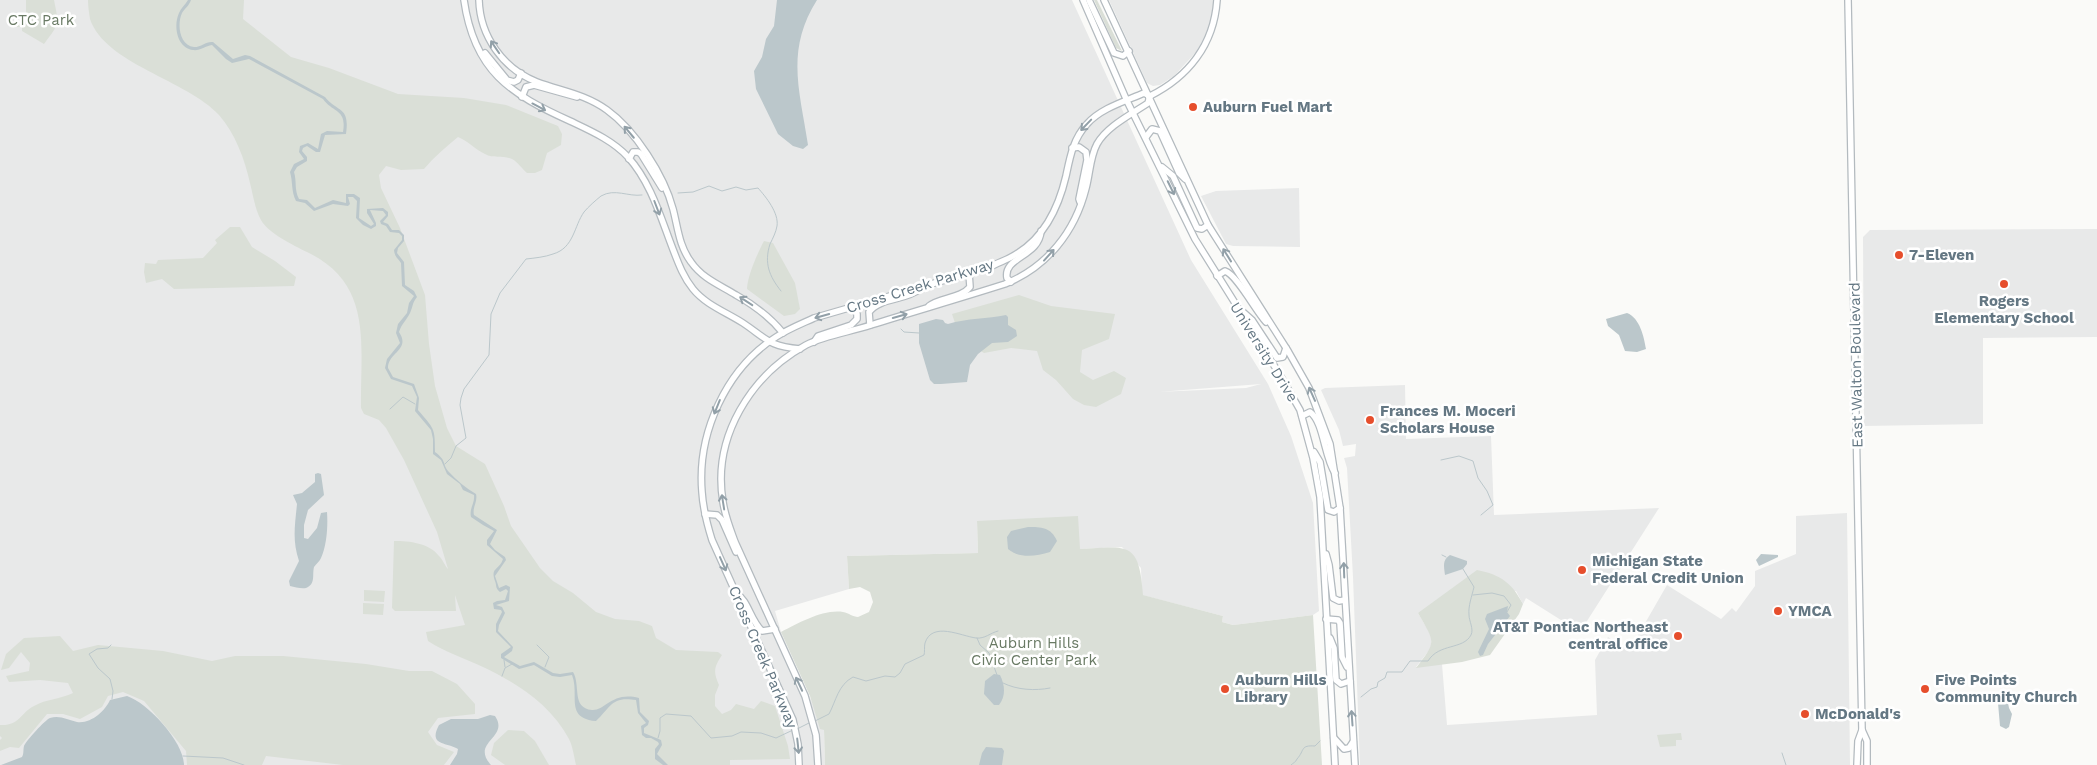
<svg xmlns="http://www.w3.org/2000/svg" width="2097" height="765" font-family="'Work Sans',sans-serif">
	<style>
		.built { fill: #e8e9e9; fill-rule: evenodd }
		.green { fill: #dadfd7 }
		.water { fill: #bbc7cb }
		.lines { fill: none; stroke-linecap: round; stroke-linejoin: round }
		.stream { stroke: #bbc7cb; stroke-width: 1 }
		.secondary-casing { stroke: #b3babf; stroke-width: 8 }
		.secondary { stroke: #fff; stroke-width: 5.5 }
		.oneway { stroke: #92a0a8 }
		.poi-dot { fill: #e64e2c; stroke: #fff; stroke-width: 2 }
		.labels { text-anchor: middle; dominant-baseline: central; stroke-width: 5; stroke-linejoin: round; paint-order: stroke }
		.park-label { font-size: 15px; fill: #697a64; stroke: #fff }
		.poi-label { font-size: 15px; font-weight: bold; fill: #647783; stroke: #fff; text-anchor: start }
		.street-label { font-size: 15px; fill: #647783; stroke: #fff }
	</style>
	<rect width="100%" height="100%" fill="#fafaf8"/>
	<!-- built -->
	<g class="built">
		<path d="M0 0H1072L1191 260 1268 384 1291 436 1313 503 1319 611 1313 615 1233 625 1222 622 1223 616 1142 595 1141 568 1122 547 1080 549 977 521 978 553 847 556 849 589 775 611 781 632 824 729 825 765H0ZM1261 384 1246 388 1157 392H1158Z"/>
		<path d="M1109 0H1214L1210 25 1197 51 1174 76 1160 85 1153 86 1147 83Z"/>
		<path d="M1299 188 1300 247 1233 246 1226 244 1201 196 1216 191Z"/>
		<path d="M2097 229V337L1983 338V424L1864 426 1863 237 1870 230Z"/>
		<path d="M1405 385 1406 439 1491 436 1494 515 1659 508 1580 632 1526 598 1523 604 1516 591 1418 613 1431 635V648L1416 667 1442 664 1447 725 1597 715 1595 660 1608 637 1629 651 1667 585 1721 619 1732 608 1736 612 1755 586V571L1796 554V516L1847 513 1850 765H1360L1353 577 1347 468 1344 458 1355 456 1356 444 1343 446 1339 430 1321 390 1325 388Z"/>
	</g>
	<!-- green -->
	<g class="green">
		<path d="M26 0H54C59 25 60 23 44 44L22 31V27H17V24L26 15Z"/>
		<path d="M88 0H244L243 19 291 57 329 68 398 94 464 98 506 105 558 126 562 134 561 145 547 153 542 170 535 173H527C522 169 518 162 512 159 503 155 494 159 485 154 476 150 468 141 458 137 446 147 434 157 424 169L401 170 386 166 379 175 381 188 400 228 425 295 429 344 435 386 447 428 456 446 485 464 504 506 511 526 540 568 553 581 573 593 596 612 615 619 639 621 652 626 656 638 676 650 718 652 722 655C714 667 713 672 719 685L715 695V706L722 714 731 710 736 704 754 709 761 701 775 706 788 746 790 759 730 760V765H576C574 757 573 747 569 739 551 705 517 683 483 667 464 658 445 652 428 641L426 632 465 625 455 595 456 611H395L392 608 394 541C410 541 429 543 439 556 443 560 445 566 448 569L437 532 404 460 386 428 379 420 364 414 361 408C360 345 374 284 307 252 293 245 268 233 261 220 255 209 253 195 250 183 245 160 235 133 219 115 187 80 105 64 90 19 89 13 88 6 88 0Z"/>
		<path d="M1094 0H1097L1122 51 1116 48Z"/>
		<path d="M230 227H240L252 247 275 261 296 277 294 286 174 289 162 279 146 283 144 272 145 263 156 264 158 260 203 258 217 243 215 240Z"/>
		<path d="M764 241 773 243 795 283 800 309 795 314 784 316 747 289C747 277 758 252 764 241Z"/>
		<path d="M1019 295 1051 306 1115 314 1109 339 1082 350 1080 372 1093 380 1114 371 1126 378 1121 394 1096 407 1084 405 1073 399 1056 380 1043 370 1037 351 1011 348 984 353 960 338 952 314Z"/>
		<path d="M1078 516 1080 549C1128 547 1139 540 1143 595L1223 616 1222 622 1233 625 1313 615 1322 765H825L824 730 820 729 810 696 781 632C799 623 823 609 843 612 849 613 853 617 858 617L869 612 873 602 870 592 860 587 849 589 847 556 978 553 977 521Z"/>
		<path d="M1477 570C1501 575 1511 582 1523 604L1519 614 1490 655 1462 662 1416 668C1437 641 1435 643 1418 613Z"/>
		<path d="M364 590 385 591 384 602 364 601Z"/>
		<path d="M363 603 384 604 383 615 363 614Z"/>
		<path d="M60 636 73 651 98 645 163 651 212 661 235 656H283L366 664 409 671H432L457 684 475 704V714L438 718 428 732 437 745 454 752 444 765H343L266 756 262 765H187L186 751 144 701 123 692 108 696 102 707 80 719 63 714H47L19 748 10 747 0 751V740L2 738 0 736V725C20 726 20 713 34 706 46 699 61 699 73 693L68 683 40 680 9 682 6 676 29 671 30 663 21 652 9 668 1 670 6 654 24 638Z"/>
		<path d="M508 730 524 731 535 741 549 765H505L491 755 494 743Z"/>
		<path d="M1681 733 1682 740H1676V746L1660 747 1657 735Z"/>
	</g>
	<!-- water -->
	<g class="water">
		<path d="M188 0H191C189 6 185 8 182 13 177 24 179 45 194 47 202 47 206 41 213 42L233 59 245 55 250 56 325 97C338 113 350 106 346 134L325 135 320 152H316L307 146 303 148 302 151 307 157V161L297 167 294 172C297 182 294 189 299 199L307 200 315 208 333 200 346 203V194H354L360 198 359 218 371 226 374 224 367 213V209L383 208 388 212V216L383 222 388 224 392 230H399L404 235V241L398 248 397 253 404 262 405 285 414 291 417 297C412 303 413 307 410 313 406 321 402 323 399 332 411 350 388 352 388 368L393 377 414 384 419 398 418 410C434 429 435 427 435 452 447 461 442 463 448 471 456 480 466 488 476 494 478 502 472 507 474 515L497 530 490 544 495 550 505 557 506 560 495 576 499 588 506 585 510 587 509 601 496 605 502 607 505 613 499 625 498 631 513 647 512 651 504 657 520 666 534 662 553 673 560 674 573 672C581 685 571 708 592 710 605 711 612 691 639 698L640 712 649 721 648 725 644 728V733L661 740 662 745 657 754 668 765H663L655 759V749L659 744 658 742 651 738H646L642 735 641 726 646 723 638 713 636 700C611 696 611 707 596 721 564 718 580 695 572 675L560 677 552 676 534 665 519 669 501 658V654L511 647 496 632V624L502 612 501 610 494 609 493 603 497 601 505 600 508 591 506 589 500 592C495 588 497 586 495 581 490 567 499 571 503 559L487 545V540L494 531 483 525 471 517C469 508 475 504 474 495L463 490 460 484 447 474 441 460 433 454V439L431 430 415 411 417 397 412 386 391 379 385 368 387 359 400 343 396 333 398 324 407 313 409 303 414 296 402 286 401 263C398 258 395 258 394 250L402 240V236L399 233 390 232 386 226 381 224 380 221 386 215 383 211 370 210 376 223V226L371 229 363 225 356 218 357 201 353 197H348L350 204 348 206 333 204 314 211 305 203 296 201C291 191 293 182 290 172L294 164 304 159 299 152 300 146 308 143 318 149 321 134 327 131 343 132C347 109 333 113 323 99L249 59 232 63 226 59 212 45C205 46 200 51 193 50 177 48 173 26 179 13 181 8 185 5 188 0Z"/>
		<path d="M777 0H817C785 51 800 91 808 145L803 149 793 146 778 134 756 89 754 71 762 57 766 39 774 26Z"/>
		<path d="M1627 313C1640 318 1644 337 1646 349L1637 352 1625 351 1619 335 1608 326 1606 319Z"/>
		<path d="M1006 315 1008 317V325L1016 330 1017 336 1008 342 992 343 978 354 970 365 967 382 941 384H934L930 380 919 343V324L936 319 943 320 945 323 948 324C967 318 988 319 1006 315Z"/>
		<path d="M318 473 321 474 324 495 308 510 304 525V538L308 539 317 528 321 513 327 512C328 525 327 545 321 558 320 561 316 564 314 567 312 575 316 584 306 588 301 589 295 587 290 586L289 581 299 561C292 540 295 525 297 504L293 495 302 493 315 482V474Z"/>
		<path d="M1028 527C1041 527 1051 527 1057 541L1050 552C1036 556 1020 559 1008 549L1007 537 1011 531Z"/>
		<path d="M1761 554 1778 555V557L1759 566 1756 560Z"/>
		<path d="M1450 555 1467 561V564L1463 569 1445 575C1444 566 1442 560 1450 555Z"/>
		<path d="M1508 606 1507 612 1510 616 1488 644 1483 655 1480 656 1478 652 1489 629 1485 619 1487 614Z"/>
		<path d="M994 674 1000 675C1005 685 1006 696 999 705H994L984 694 985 681Z"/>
		<path d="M1999 692 2006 693 2009 708 2012 714 2009 727 2006 729 2000 726 1998 703Z"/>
		<path d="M127 696C148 703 184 742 184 765H1L22 757C24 754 23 750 24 746 26 741 45 720 50 718 60 715 68 720 77 722 91 724 105 711 110 700Z"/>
		<path d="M490 715 495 716C510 738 470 742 491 765H450L457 754 458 749C446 742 428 746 439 725L451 719H478Z"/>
		<path d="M986 747 1002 748 1004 751 1002 765H979L982 753Z"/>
	</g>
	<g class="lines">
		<!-- stream -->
		<g class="stream">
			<path d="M678 193 693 192 709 186 722 191 736 187 746 190 758 188C766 197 779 213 777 226 776 232 773 238 770 244 764 263 769 276 781 291"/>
			<path d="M901 329 904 332 919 333"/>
			<path d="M390 409 403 397 415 404"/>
			<path d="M1441 460 1459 456 1473 461 1478 478 1487 491 1493 505 1481 515"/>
			<path d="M445 464 451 458 456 446 466 438 460 405 461 398 464 389 489 355 491 314 500 293 526 259C535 258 545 257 553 254 574 248 574 226 584 212 588 207 596 200 601 196 615 188 628 197 642 195"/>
			<path d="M1442 555 1446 557"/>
			<path d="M1473 595 1492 593 1504 596 1511 605 1507 612"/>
			<path d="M977 638 980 645 989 653 997 675"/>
			<path d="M111 645 108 648 97 649 89 654 98 668 110 679 113 691 112 699"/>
			<path d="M537 645 549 657 545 667"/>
			<path d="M504 660 505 667"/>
			<path d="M502 676 505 668 512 664"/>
			<path d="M1003 683C1017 690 1035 691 1050 688"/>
			<path d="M1361 697 1371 689 1377 687 1378 682 1385 678 1387 672H1402L1410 661H1428C1439 643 1463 650 1471 635 1474 629 1469 621 1469 615 1468 606 1472 596 1474 587L1463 569"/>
			<path d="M815 721 829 714C836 701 838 685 853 677L866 681 885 676 895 677 900 673 905 664 924 655C925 652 924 647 925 643 932 621 961 636 976 638 985 639 990 633 998 631"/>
			<path d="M797 729 811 722"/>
			<path d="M658 738 660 731V718L666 714 691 716 711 738 732 736 741 732 761 733 776 738 793 730"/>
			<path d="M1782 753 1786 765"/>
			<path d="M183 756 223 758 244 765"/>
			<path d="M1291 765C1293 763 1296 762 1297 759 1305 750 1300 745 1315 746L1320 741"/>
		</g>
		<!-- secondary casing -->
		<g class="secondary-casing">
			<g id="secondary">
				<path d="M464 0C474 71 510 94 570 121 591 131 612 140 628 157 652 184 661 219 674 252 679 265 684 278 693 289 706 305 726 312 743 323 767 339 768 346 800 349"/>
				<path d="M479 0C480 36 503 69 537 82 561 91 585 94 607 110 635 130 664 175 673 209 678 228 679 246 691 262 703 279 720 285 736 295 754 305 770 317 783 333"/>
				<path d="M1083 0 1127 101 1195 239 1280 375 1300 410 1313 458 1320 497 1335 765"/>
				<path d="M1089 0 1114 53 1123 56 1129 51"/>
				<path d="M1104 0 1208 225 1288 351 1309 388 1330 444 1340 508 1355 765"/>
				<path d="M1848 0 1862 730 1867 741V765"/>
				<path d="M485 53 507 80 514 82 518 80 521 73"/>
				<path d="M1150 96C1188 77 1214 45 1217 0"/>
				<path d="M522 97 526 87 534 85 577 97"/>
				<path d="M1146 137 1152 129 1160 131 1179 173 1185 179"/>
				<path d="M1072 148 1079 147 1086 152 1087 160 1079 199 1080 202"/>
				<path d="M629 159 633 152H638L641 154 662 188"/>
				<path d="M1162 167 1173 176 1197 228 1202 229 1208 225"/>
				<path d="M1217 276 1225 271C1237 275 1255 310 1266 322"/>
				<path d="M1011 282 1007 278C1003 257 1039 257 1041 231"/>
				<path d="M929 306C940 297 960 299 970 287L969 273"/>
				<path d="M1243 312 1252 320 1277 358 1283 357 1286 348"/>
				<path d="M870 325 869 312C881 297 905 301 920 289"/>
				<path d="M814 342 818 336 851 325 857 319V314L852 307"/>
				<path d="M1302 416 1310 412C1324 422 1324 457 1335 473"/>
				<path d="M1314 452 1320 462 1328 510 1334 512 1340 508"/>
				<path d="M705 514 717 515 722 520 736 552"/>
				<path d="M1326 554 1329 565 1333 598 1339 601 1345 600"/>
				<path d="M735 592C749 601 750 620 762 631L775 629"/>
				<path d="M1326 619 1338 620 1340 623 1342 657 1347 667"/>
				<path d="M1330 638 1334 648 1336 680 1341 684 1350 681"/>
				<path d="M1334 738 1344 749 1349 748 1353 742"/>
				<path d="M799 765 798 744 793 720 712 540C707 524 703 508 702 492 697 433 726 369 776 337 788 329 801 324 814 318L990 267C999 262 1010 259 1018 253 1045 236 1059 206 1066 176 1070 157 1073 139 1087 124 1101 108 1126 101 1144 93L1150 96"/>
				<path d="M818 765 816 735 805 696 735 542C730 528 725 516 723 502 712 437 751 375 806 345 826 335 850 332 871 325 916 311 961 298 1005 284 1047 267 1075 232 1086 188 1090 173 1090 157 1097 144 1107 126 1132 114 1148 103L1150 96"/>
				<path d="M1857 765 1858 741 1862 730"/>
			</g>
		</g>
		<!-- secondary -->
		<use href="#secondary" class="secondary"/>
	</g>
	<!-- one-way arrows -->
	<defs><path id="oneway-shaft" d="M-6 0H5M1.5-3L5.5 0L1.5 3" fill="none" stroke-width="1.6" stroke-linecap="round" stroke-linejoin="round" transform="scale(1.25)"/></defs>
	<g class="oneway">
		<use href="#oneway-shaft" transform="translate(495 47) rotate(-124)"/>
		<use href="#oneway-shaft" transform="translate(539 107) rotate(28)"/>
		<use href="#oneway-shaft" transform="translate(1086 125) rotate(134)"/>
		<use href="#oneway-shaft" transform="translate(629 132) rotate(-130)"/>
		<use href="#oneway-shaft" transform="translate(1171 188) rotate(64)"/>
		<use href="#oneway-shaft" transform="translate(657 208) rotate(69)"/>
		<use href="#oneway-shaft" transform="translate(1049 255) rotate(-48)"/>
		<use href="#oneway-shaft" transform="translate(1227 255) rotate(-122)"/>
		<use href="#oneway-shaft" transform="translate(746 301) rotate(-147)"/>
		<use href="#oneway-shaft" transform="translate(822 316) rotate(164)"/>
		<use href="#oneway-shaft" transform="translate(900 316) rotate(-16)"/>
		<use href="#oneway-shaft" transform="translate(1312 394) rotate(-114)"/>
		<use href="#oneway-shaft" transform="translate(717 407) rotate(112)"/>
		<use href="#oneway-shaft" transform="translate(723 502) rotate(-99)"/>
		<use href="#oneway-shaft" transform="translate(723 564) rotate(66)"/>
		<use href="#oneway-shaft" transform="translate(1344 570) rotate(-92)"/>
		<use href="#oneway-shaft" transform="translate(799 684) rotate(-115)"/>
		<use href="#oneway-shaft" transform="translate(1352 718) rotate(-94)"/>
		<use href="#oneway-shaft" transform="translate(798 746) rotate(84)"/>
	</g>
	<!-- markers -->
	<g class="poi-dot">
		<circle cx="1193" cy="107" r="5"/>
		<circle cx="1899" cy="255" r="5"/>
		<circle cx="2004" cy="284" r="5"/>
		<circle cx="1370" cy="420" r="5"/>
		<circle cx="1582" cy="570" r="5"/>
		<circle cx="1778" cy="611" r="5"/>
		<circle cx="1678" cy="636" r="5"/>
		<circle cx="1225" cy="689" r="5"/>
		<circle cx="1925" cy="689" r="5"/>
		<circle cx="1805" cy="714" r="5"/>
	</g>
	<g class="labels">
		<!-- park labels -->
		<g class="park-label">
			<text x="41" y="20">CTC Park</text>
			<text x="1034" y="643">Auburn Hills<tspan x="1034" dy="17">Civic Center Park</tspan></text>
		</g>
		<!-- poi labels -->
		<g class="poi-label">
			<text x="1203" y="107">Auburn Fuel Mart</text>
			<text x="1909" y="255">7-Eleven</text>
			<text x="2004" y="301" text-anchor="middle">Rogers<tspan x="2004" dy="17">Elementary School</tspan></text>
			<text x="1380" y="411">Frances M. Moceri<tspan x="1380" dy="17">Scholars House</tspan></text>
			<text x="1592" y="561">Michigan State<tspan x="1592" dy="17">Federal Credit Union</tspan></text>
			<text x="1788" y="611">YMCA</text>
			<text x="1668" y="627" text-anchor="end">AT&amp;T Pontiac Northeast<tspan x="1668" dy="17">central office</tspan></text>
			<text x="1235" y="680">Auburn Hills<tspan x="1235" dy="17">Library</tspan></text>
			<text x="1935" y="680">Five Points<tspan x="1935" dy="17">Community Church</tspan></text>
			<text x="1815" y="714">McDonald's</text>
		</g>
		<!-- street labels -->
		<g class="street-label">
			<text transform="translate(920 286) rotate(-17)">Cross Creek Parkway</text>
			<text transform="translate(1264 352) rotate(58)">University Drive</text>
			<text transform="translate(1856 365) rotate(-91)">East Walton Boulevard</text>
			<text transform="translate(763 657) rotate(67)">Cross Creek Parkway</text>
		</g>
	</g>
</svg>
